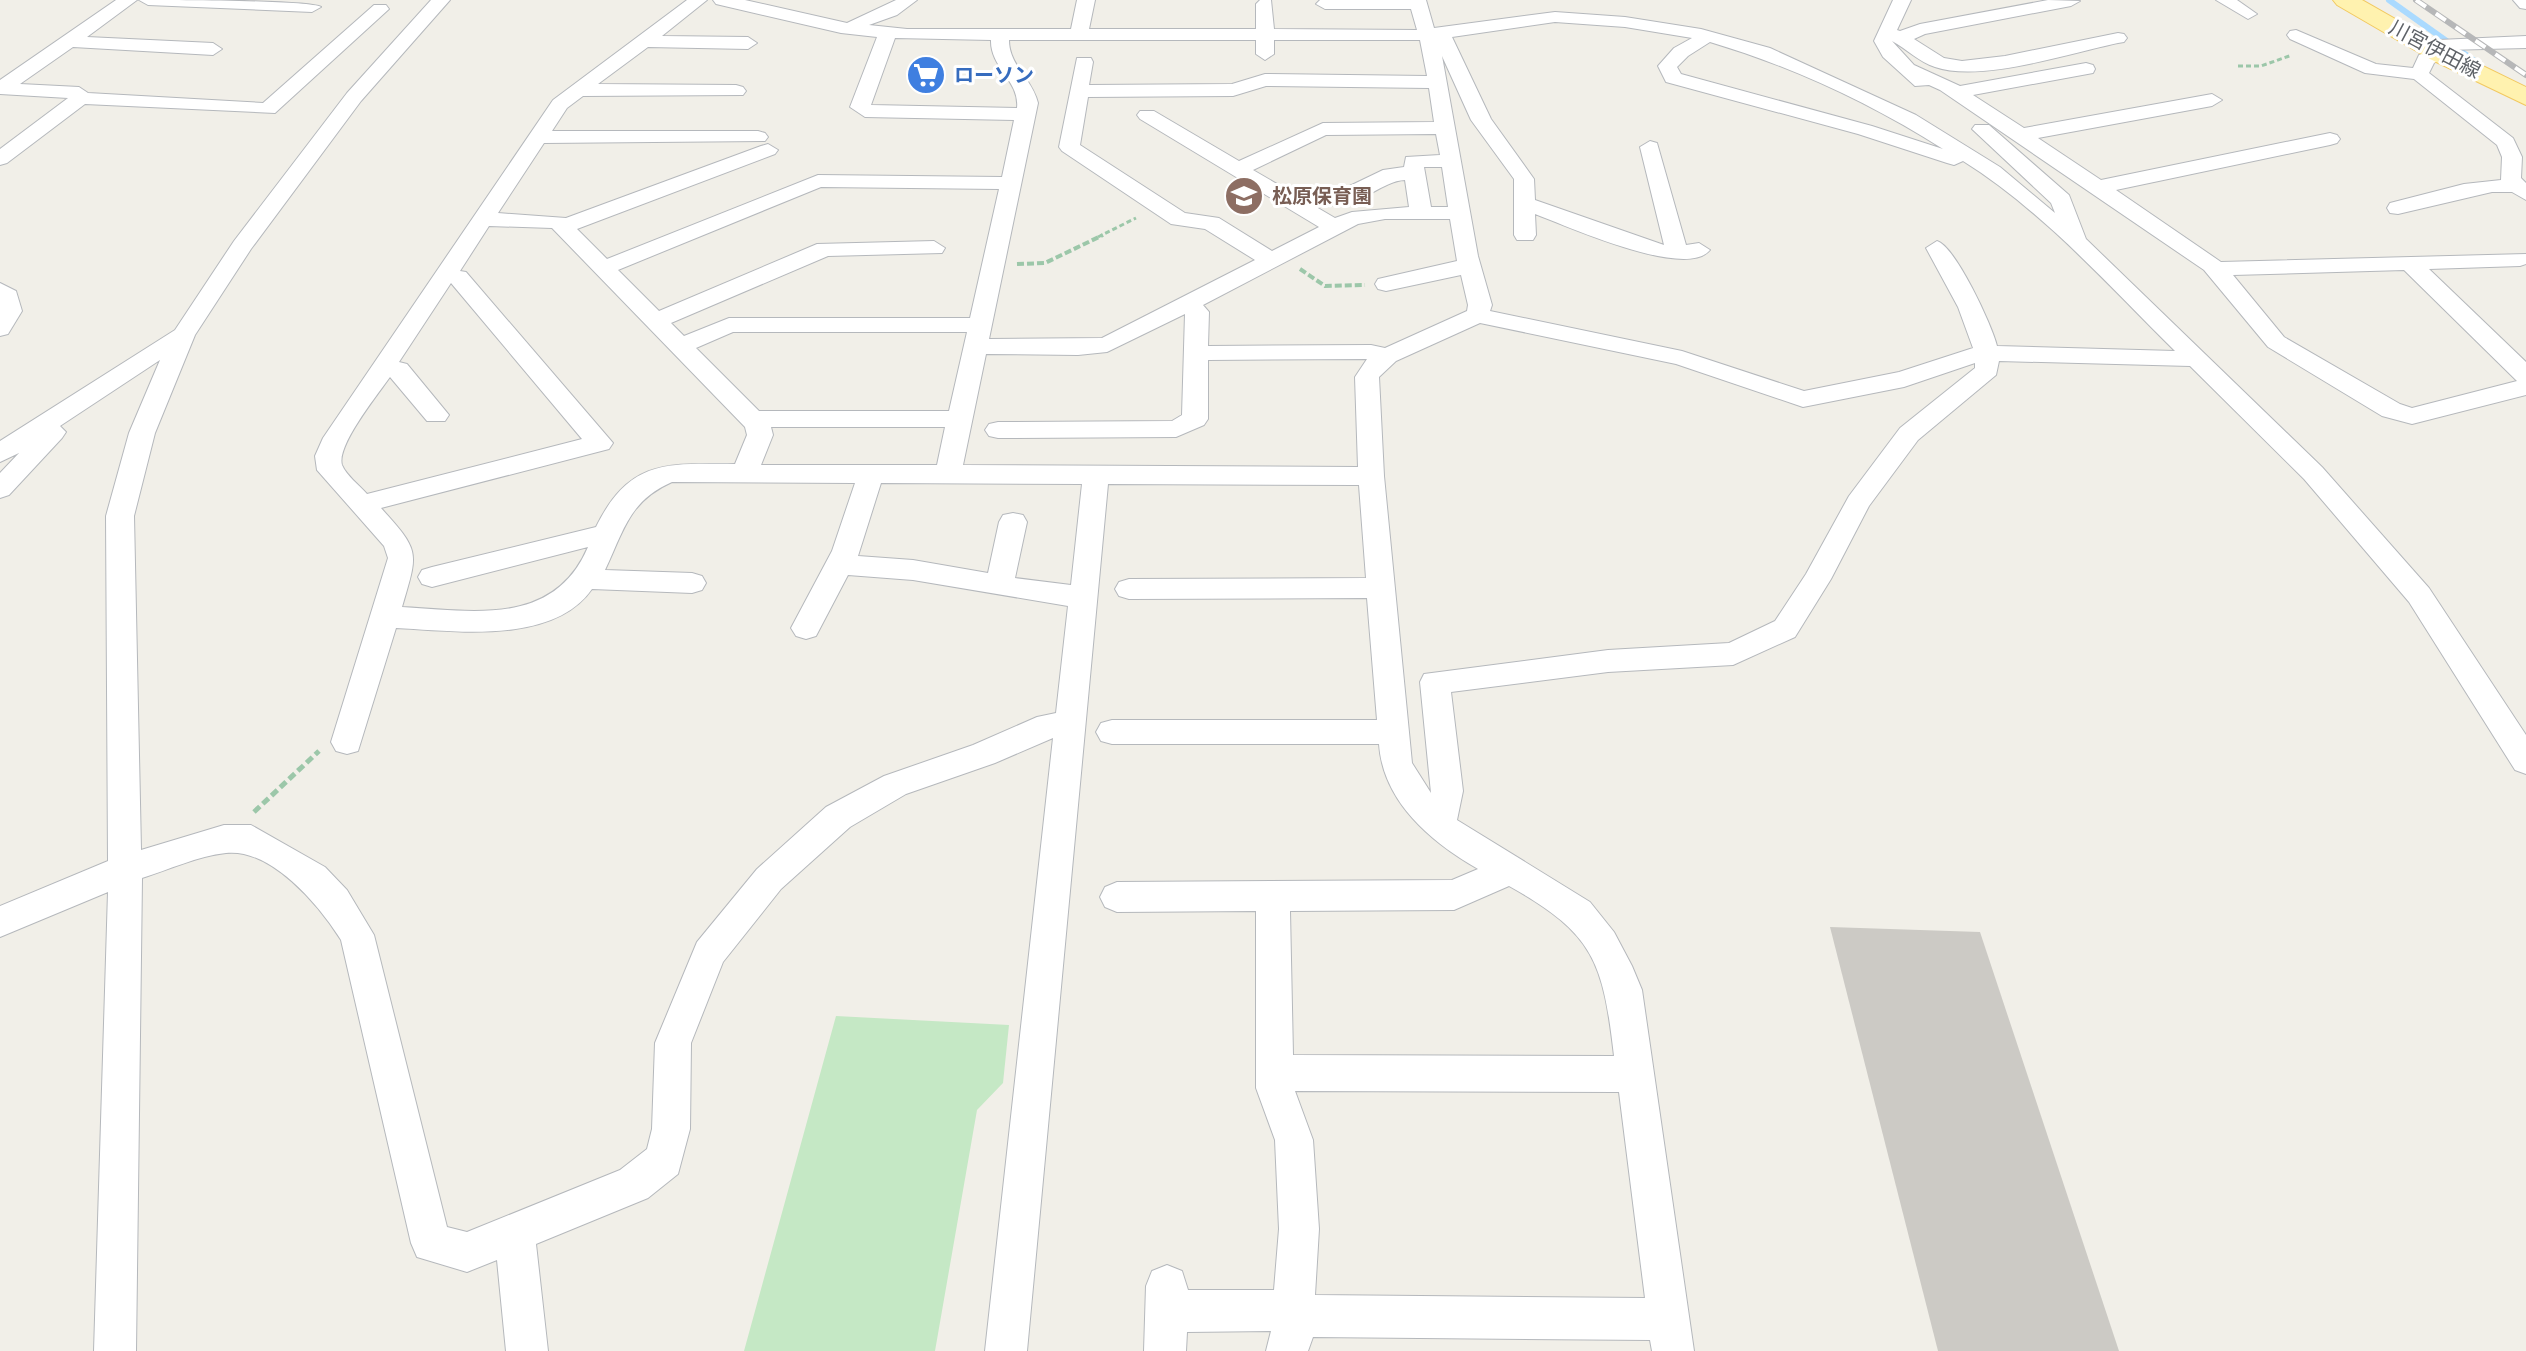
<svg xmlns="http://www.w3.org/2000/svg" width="2526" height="1351" font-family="Montserrat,'Noto Sans JP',sans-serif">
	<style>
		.green { fill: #c5e8c5 }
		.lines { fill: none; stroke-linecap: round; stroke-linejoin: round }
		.stream { stroke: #aadaff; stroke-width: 6 }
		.building { fill: #cccac5 }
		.minor-casing { stroke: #b5b8bc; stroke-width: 2 }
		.major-casing { stroke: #f2c960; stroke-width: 2 }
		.path-far2 { stroke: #9cc7a9; stroke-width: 3; stroke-dasharray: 5 3; stroke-linecap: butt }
		.path-far1 { stroke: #9cc7a9; stroke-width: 4; stroke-dasharray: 7 3; stroke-linecap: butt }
		.path { stroke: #9cc7a9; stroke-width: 5; stroke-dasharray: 8 4; stroke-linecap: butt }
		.minor { fill: #fff; fill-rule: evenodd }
		.major { fill: #fff2af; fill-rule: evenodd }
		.rail-casing { stroke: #b6b7b8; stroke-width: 6 }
		.rail { stroke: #fff; stroke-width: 4; stroke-dasharray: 12; stroke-linecap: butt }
		.labels { text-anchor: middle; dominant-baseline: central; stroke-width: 6; stroke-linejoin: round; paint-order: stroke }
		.far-street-label { font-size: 20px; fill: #5f6368; stroke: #fff }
		.far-shop-label { font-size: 20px; font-weight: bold; fill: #366cbe; stroke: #fff; text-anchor: start }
		.far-education-label { font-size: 20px; font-weight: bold; fill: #785e54; stroke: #fff; text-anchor: start }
	</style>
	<rect width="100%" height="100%" fill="#f1efe8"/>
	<!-- green -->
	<path class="green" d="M836 1016 1009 1025 1003 1083 977 1110 935 1351H744Z"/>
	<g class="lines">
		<!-- stream -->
		<path class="stream" d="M2389 0 2476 62"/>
	</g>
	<!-- building -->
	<path class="building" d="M1830 927 1980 932 2119 1351H1938Z"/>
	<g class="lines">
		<!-- minor casing -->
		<g class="minor-casing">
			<g id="minor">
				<path d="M116 0H137L87 37 213 43 222 49 213 55 73 47 20 84 79 87 88 93 263 103 374 5H386L389 9 275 113 85 104 7 163 0 165V149L68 98 0 94V80Z"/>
				<path d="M139 0C167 0 308 0 321 7L312 12 148 5Z"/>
				<path d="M431 0H450L361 101 251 249 195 335 155 433 134 516 141 850 224 825H251L325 867 347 890 374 935 447 1227 467 1232 620 1170 647 1149 652 1129 655 1043 697 942 757 869 826 807 884 776 973 745 1037 717 1056 713 1068 606 913 580 848 575 816 636 806 639 796 636 791 628 832 551 855 483 672 482C629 501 624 530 605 570L692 573 702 576 706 583 702 590 692 593 592 589C553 645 455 631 396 628L358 751 347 754 336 751 331 742 388 558 384 546 317 470 315 456 323 438 553 100 687 0H707L662 36 748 37 757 43 748 49 648 47 598 84 736 85 743 87 746 91 743 95 583 96 567 108 552 131H758L765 133 768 137 765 141 544 143 498 213 566 218 761 146 768 144 778 150 775 154 577 229 607 259 818 175 1002 177 1014 120 865 117 850 107 877 37 841 33 716 4 713 0H745L847 23 896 0H917L897 15 869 25 907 29H1071L1077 0H1095L1089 29H1256V4L1260 0H1271L1274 29 1417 30 1411 9H1325L1316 4 1320 0H1426L1434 28 1555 12 1625 17 1701 29 1770 48 1916 115 2000 167 2055 213 2051 203 1972 129 1975 125H1989L2069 195 2086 239 2322 467 2429 588 2526 735V774L2515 770 2409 602 2304 479 2190 366 1999 361 1996 375 1918 440 1869 506 1831 579 1795 637 1733 665 1608 672 1451 692 1463 791 1457 820 1590 902 1614 932 1632 966 1642 990 1694 1351H1652L1650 1340 1313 1337 1308 1351H1266L1271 1331 1187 1332 1186 1351H1144L1146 1286 1152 1271 1167 1265 1182 1271 1188 1290H1274L1279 1229 1275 1140 1256 1088V911L1117 912 1105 907 1100 897 1105 887 1117 882 1452 880 1478 869C1431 842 1383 802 1379 744H1112L1101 741 1096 732 1101 723 1112 720H1377L1367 598 1129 599 1119 596 1115 589 1119 582 1129 579 1366 578 1359 485 1108 484 1027 1351H985L1053 738 995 763 906 794 850 827 781 889 723 962 691 1043 690 1129 678 1174 648 1198 536 1244 548 1351H506L497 1260 467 1272 417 1257 411 1243 341 940C319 905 271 848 226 853 198 856 168 870 142 878L136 1351H94L108 892 0 937V906L108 861 106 516 129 433 160 360 60 426 66 432 62 438 9 495 0 498V473L19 453 0 462V441L175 330 234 241 347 93ZM1555 22 1625 27 1692 38 1674 48 1658 66 1666 82 1858 134 1947 163 1954 165 1963 161C2043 211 2108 285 2175 351L1997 346C1992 325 1955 246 1937 241L1926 248 1958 307 1973 348 1899 372 1804 391 1682 351 1490 311 1492 305 1478 256 1442 56 1471 120 1514 179V235L1517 240H1533L1536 235 1535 214C1567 226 1686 280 1710 250L1699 243 1686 245 1657 143 1650 141 1640 147 1664 245 1535 200 1534 179 1491 119 1452 37ZM895 38 991 40C990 68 1020 81 1017 108L871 105ZM1009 40H1256V54L1265 60 1274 54V40H1420L1427 76 1265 74 1232 84 1089 85 1093 62 1091 58H1077L1059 147 1062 151 1171 224 1205 229 1255 260 1102 338 989 339 1038 103C1032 78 1009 66 1009 40ZM1710 42C1791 66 1872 104 1943 149L1872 126 1681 74 1677 67 1688 56ZM1266 86 1429 88 1434 122 1323 123 1239 161 1154 111H1140L1137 115 1140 119 1319 227 1272 251 1219 218 1185 213 1080 145 1088 97 1233 96ZM1436 134 1440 155 1406 157 1404 167 1383 170 1331 195 1328 200 1331 205C1356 211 1380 181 1405 180L1409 207 1352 212 1335 218 1253 170 1326 135ZM1424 167H1442L1448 207H1431ZM821 187 999 189 970 318H729L684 336 671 323 828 256 942 253 945 248 934 241 817 244 659 311 618 270ZM1385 219H1450L1457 261 1378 279 1375 284 1378 289 1386 291 1461 275 1468 305 1467 311 1385 348 1371 345 1208 346 1209 312 1203 305 1358 224ZM489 226 552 228 745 427 747 435 735 464C668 464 630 458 596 527L432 567 422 570 418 577 422 584 432 587 588 547C554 627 473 611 402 607 418 552 421 552 381 508L609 449 613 443 466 272 460 271ZM451 283 582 439 367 494C359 485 346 475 342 465 336 446 378 394 390 377L427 421H445L449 415 407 364 399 362ZM1185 314 1182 415 1172 421 998 422 989 424 985 430 989 436 998 438 1176 437 1204 425 1208 419V360L1367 359 1355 377 1358 467 963 465 986 354 1078 355 1107 352ZM1480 323 1676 364 1803 407 1904 387 1975 363V368L1900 428 1849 496 1806 574 1775 621 1729 643 1608 650 1424 674 1420 682 1431 793 1412 763 1384 476 1379 377 1396 361ZM733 332H967L949 411H759L696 348ZM771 427H945L937 465H761L773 435ZM881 483 1082 484 1071 585 1015 578 1027 522 1023 515 1013 513 1003 515 999 522 988 573 913 560 858 556ZM1509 886C1595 934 1603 962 1614 1056L1293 1055 1290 911 1454 910ZM1295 1091 1619 1092 1645 1298 1315 1295 1319 1229 1313 1140Z"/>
				<path d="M1893 0H1911L1897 30 1900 31 1920 24 2048 0 2080 1 2071 6 1925 34 1914 39 1944 58 1962 61 2005 56 2118 33 2124 34 2127 38 2124 42 2118 43C2070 53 1980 83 1935 67 1919 62 1907 49 1892 41L1914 65 1960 86 2086 63 2093 65 2095 69 2093 73 1973 95 2024 128 2212 94 2222 100 2212 106 2038 138 2101 180 2330 133 2337 135 2340 139 2337 143 2330 145 2116 190 2221 262 2526 254V264L2520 266 2429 269 2526 362V395L2412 424 2382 416 2268 347 2204 270 1940 90 1929 85 1915 86 1883 57 1874 41ZM2404 270 2517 381 2412 408 2400 404 2284 337 2233 275Z"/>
				<path d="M2216 0H2237L2257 14 2248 19Z"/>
				<path d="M2513 0H2526V9L2520 8Z"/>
				<path d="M2296 30 2376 64 2413 68 2419 55 2432 50 2417 49 2415 45 2417 41 2526 36V48L2445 50 2448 54 2434 63 2429 73 2513 138 2522 157 2521 178 2526 183V200L2512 192H2492L2398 214 2390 213 2387 208 2390 203 2464 184 2501 180 2502 157 2497 145 2414 79 2365 73 2290 39 2287 35 2290 31Z"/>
				<path d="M0 283 16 291 22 311 8 334 0 336Z"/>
			</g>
		</g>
		<!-- major casing -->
		<g class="major-casing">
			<path id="major" d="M2333 0H2362L2448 49 2526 87V105L2430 59 2337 5Z"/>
		</g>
		<!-- path-far2 -->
		<g class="path-far2">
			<path d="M2238 66H2261L2292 55"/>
			<path d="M1098 237 1136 218"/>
		</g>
		<!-- path-far1 -->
		<g class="path-far1">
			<path d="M1017 264 1045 263 1103 235"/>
			<path d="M1300 269 1325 286 1365 285"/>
		</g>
		<!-- path -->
		<path class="path" d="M254 812 319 751"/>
		<!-- minor -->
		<use href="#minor" class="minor"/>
		<!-- major -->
		<use href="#major" class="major"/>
		<!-- rail casing -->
		<g class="rail-casing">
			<path id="rail" d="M2416 0 2526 75"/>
		</g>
		<!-- rail -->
		<use href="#rail" class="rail"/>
	</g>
	<!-- icons -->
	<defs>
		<g id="supermarket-disc" transform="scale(2)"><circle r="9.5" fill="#3f7fe0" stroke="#fff"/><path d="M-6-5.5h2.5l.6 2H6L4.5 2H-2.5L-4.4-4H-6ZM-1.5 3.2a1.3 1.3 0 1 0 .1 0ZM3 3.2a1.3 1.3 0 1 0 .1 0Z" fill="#fff"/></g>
		<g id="school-disc" transform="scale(2)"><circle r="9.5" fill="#8d6e63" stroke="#fff"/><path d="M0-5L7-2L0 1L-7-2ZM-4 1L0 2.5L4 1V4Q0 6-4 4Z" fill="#fff"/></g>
	</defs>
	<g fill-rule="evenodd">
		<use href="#supermarket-disc" x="926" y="75"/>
		<use href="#school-disc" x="1244" y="196"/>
	</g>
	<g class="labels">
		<!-- far-street labels -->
		<g class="far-street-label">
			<text transform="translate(2435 49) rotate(28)">川宮伊田線</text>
		</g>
		<!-- far-shop labels -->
		<g class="far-shop-label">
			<text x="954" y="75">ローソン</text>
		</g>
		<!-- far-education labels -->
		<g class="far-education-label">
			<text x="1272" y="196">松原保育園</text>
		</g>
	</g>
</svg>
